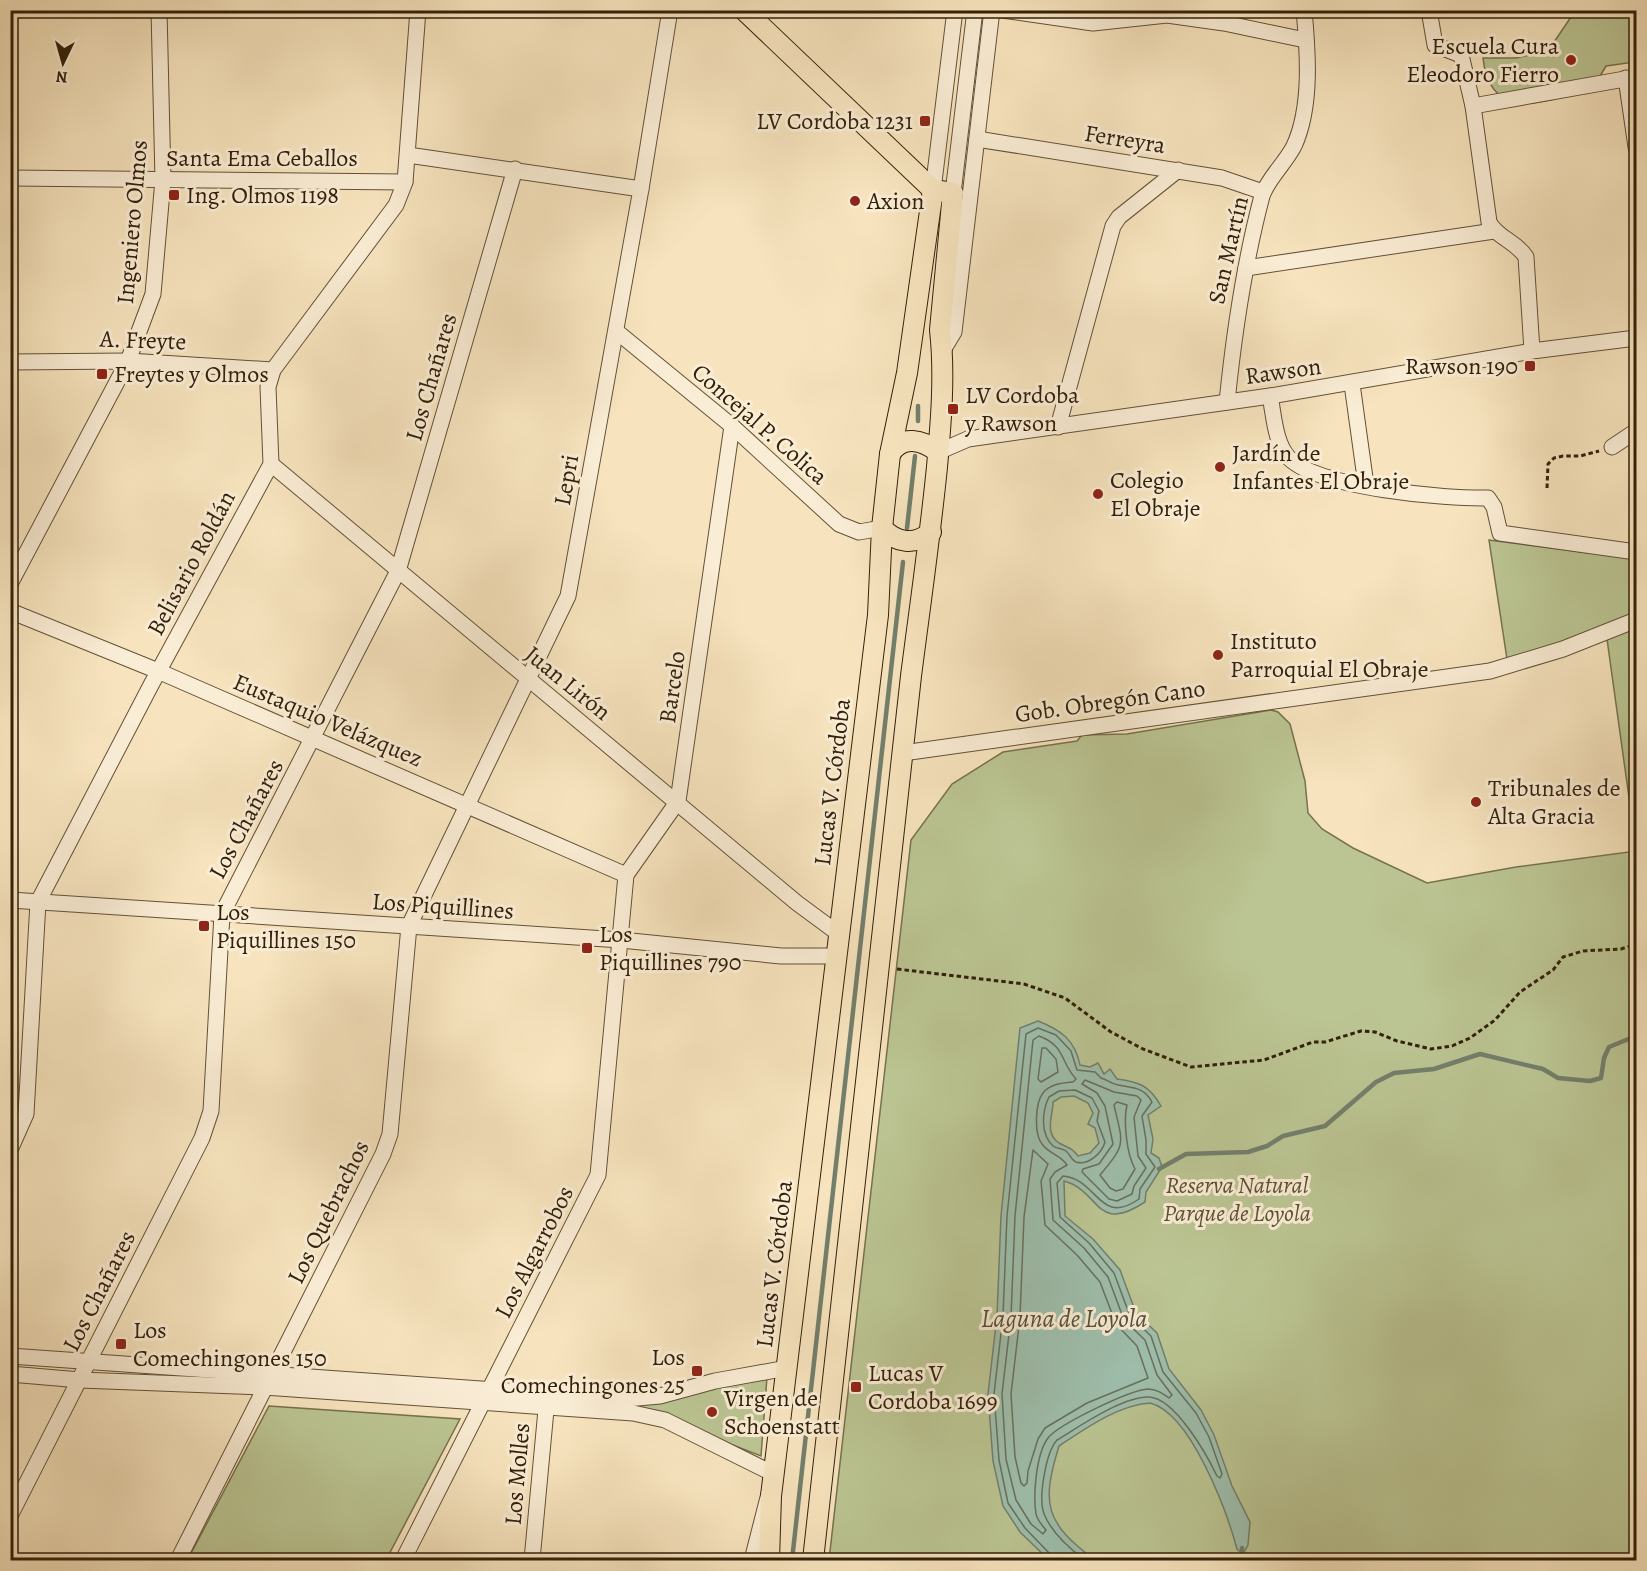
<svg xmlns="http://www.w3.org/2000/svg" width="1647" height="1571" font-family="Alegreya,serif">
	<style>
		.green { fill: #bbc593; stroke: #76724e; stroke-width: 1.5 }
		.water { fill: #9ebfad; stroke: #737f6c; stroke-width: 1.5; fill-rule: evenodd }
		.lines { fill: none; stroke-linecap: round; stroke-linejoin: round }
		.shore { stroke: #68705c; stroke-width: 1.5 }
		.stream { stroke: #737f6c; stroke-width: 4.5 }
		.minor-casing { stroke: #635137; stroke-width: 17 }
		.major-casing { stroke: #32200a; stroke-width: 22 }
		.path { stroke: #32200a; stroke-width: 3; stroke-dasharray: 4.5 3; stroke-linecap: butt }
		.minor { stroke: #faedd5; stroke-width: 15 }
		.major { stroke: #f7e4be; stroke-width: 20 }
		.poi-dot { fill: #8f2418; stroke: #faedd5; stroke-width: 2 }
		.labels { text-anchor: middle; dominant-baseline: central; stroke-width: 6; stroke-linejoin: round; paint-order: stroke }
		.poi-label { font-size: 24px; fill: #32200a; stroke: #faedd5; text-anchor: start }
		.street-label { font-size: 24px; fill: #32200a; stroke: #faedd5 }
		.park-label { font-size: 24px; font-style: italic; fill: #5b5233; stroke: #faedd5 }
		.water-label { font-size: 26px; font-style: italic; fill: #52503b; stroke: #faedd5 }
	</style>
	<rect width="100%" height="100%" fill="#f7e4be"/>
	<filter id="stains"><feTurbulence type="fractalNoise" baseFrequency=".00333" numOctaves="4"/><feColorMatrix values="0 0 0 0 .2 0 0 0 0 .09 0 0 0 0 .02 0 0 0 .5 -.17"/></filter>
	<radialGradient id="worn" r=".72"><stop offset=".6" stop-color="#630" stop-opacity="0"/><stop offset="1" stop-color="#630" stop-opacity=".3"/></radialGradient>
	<!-- green -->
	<g class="green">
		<path d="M1575 11H1636V96L1632 94 1634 62 1606 66 1593 88C1550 100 1490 126 1483 58H1516L1548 51Z"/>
		<path d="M1489 540 1636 559V614L1547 648 1507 659Z"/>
		<path d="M1636 628V848L1607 639Z"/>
		<path d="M1271 710 1278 712 1290 724 1305 781 1308 813 1322 829 1353 848 1427 883 1516 867 1636 851V1560H829L911 840 952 784 1003 752 1077 741 1082 735 1127 734Z"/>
		<path d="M767 1377 761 1456 712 1437 554 1398 716 1388Z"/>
		<path d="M269 1406 460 1419 386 1560 188 1559Z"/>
	</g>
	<!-- water -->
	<path class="water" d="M1038 1021C1061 1030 1075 1040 1080 1065L1090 1067 1098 1063 1104 1074 1110 1069 1117 1079C1139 1082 1149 1085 1161 1106L1148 1115 1153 1139 1151 1153 1159 1158 1162 1167 1146 1192 1145 1202C1095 1235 1101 1191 1064 1181L1065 1216 1093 1239 1120 1270 1136 1313 1157 1333 1169 1369 1201 1410 1214 1435 1232 1486 1250 1522 1248 1545 1243 1554 1237 1549C1227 1512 1191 1413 1150 1403 1118 1405 1085 1429 1059 1446 1041 1504 1045 1523 1095 1560H1049L1020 1532 1003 1506 993 1461 988 1394 997 1316 1001 1216 1020 1028ZM1074 1096 1088 1103 1093 1113 1088 1124 1095 1128 1099 1143 1090 1153 1078 1156C1071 1147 1068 1148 1059 1143 1044 1133 1053 1115 1053 1102L1061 1097Z"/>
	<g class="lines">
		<!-- shore -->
		<g class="shore">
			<path d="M1039 1036C1066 1046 1060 1062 1076 1079L1073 1082C1062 1083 1050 1084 1043 1093 1035 1103 1034 1134 1042 1144 1049 1154 1061 1155 1067 1165L1055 1172 1050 1179 1053 1220 1084 1248 1108 1277 1124 1320 1145 1340 1157 1375 1172 1395 1169 1398C1162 1393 1156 1389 1148 1389 1130 1390 1059 1424 1048 1438 1036 1454 1033 1495 1036 1514 1037 1520 1042 1525 1046 1530L1043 1534 1031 1524 1016 1500 1006 1459 1002 1394 1011 1317 1015 1216 1033 1040Z"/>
			<path d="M1042 1048H1046L1056 1059 1058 1072 1041 1082 1038 1079Z"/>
			<path d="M1085 1080 1114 1092 1137 1096 1141 1100 1134 1117 1138 1156 1146 1168 1134 1186 1132 1194 1117 1201 1109 1199 1082 1172 1083 1169 1099 1164 1113 1144 1105 1106 1097 1093 1082 1084Z"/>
			<path d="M1075 1090 1092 1098 1099 1111 1097 1121 1105 1142C1102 1153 1088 1166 1076 1162 1071 1160 1070 1154 1066 1151 1062 1148 1057 1149 1053 1146 1040 1134 1042 1111 1049 1097L1059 1091Z"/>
			<path d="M1117 1102 1127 1105C1123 1122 1127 1155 1135 1169L1123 1189 1116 1191 1110 1188 1100 1175C1127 1143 1123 1145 1114 1105Z"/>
			<path d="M1033 1150 1048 1164 1041 1181 1045 1225 1077 1255 1100 1282 1116 1324 1137 1346 1148 1378 1087 1403 1045 1428 1038 1439 1028 1471 1027 1483 1024 1486 1021 1483 1015 1457 1011 1394 1020 1317 1024 1217Z"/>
			<path d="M1053 1560 1051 1555 1025 1528 1008 1503 999 1460 994 1394 1003 1316 1007 1216 1026 1034 1038 1028 1056 1035 1071 1051 1077 1070 1095 1072 1101 1078C1108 1080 1111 1084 1118 1085 1133 1088 1144 1087 1152 1102L1142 1116 1146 1140V1154L1155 1167 1140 1189 1139 1199C1099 1227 1098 1179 1063 1176L1057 1183 1060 1217 1089 1243 1114 1273 1130 1316 1151 1336 1163 1372 1196 1413 1209 1437 1222 1474 1220 1478 1217 1476C1207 1455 1175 1398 1149 1397 1123 1396 1079 1427 1057 1440 1046 1452 1037 1501 1045 1516 1053 1534 1070 1549 1085 1560"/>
		</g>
		<!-- stream -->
		<g class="stream">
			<path d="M918 421V406"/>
			<path d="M907 528 915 456"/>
			<path d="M1159 1169 1186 1154 1248 1152 1267 1146 1283 1136 1325 1126 1376 1082 1394 1073 1434 1069 1480 1054 1543 1069 1558 1078 1590 1081 1601 1078 1604 1058 1609 1047 1636 1036"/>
			<path d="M1242 1548V1560"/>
			<path d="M792 1560 903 562"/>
		</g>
		<!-- minor casing -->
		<g class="minor-casing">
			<g id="minor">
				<path d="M1002 10 1093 23 1167 15 1224 23 1305 40"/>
				<path d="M1429 10 1435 45 1461 55 1473 106 1489 222C1497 238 1516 241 1526 257L1532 351"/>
				<path d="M1626 78 1636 147"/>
				<path d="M1473 106 1636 77"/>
				<path d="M977 139 1222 178 1263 192"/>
				<path d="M408 155 641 189"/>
				<path d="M10 178 405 182"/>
				<path d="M933 190 955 10"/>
				<path d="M953 193 975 10"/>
				<path d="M1246 268 1494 231"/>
				<path d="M616 331 732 426 839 524 859 532 882 528"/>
				<path d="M942 352 954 332 992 10"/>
				<path d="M10 362 128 361 273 370"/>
				<path d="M1352 384 1366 485"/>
				<path d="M1270 396C1274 416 1275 442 1288 457 1316 488 1447 499 1488 498L1494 507 1500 533 1636 552"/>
				<path d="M1227 402C1234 333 1244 264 1262 196 1267 180 1286 162 1294 146 1312 107 1308 52 1304 10"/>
				<path d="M1058 427 1113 226 1119 217 1178 170"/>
				<path d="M1612 447 1636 431"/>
				<path d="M938 452 968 439 1270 396 1532 351 1636 338"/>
				<path d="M271 464 797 903 839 934"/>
				<path d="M10 584 128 361 153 294 163 180 159 10"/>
				<path d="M10 611 158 671 626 875"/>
				<path d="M903 753 1490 671 1563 649 1636 620"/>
				<path d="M10 900 621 940 781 956H837"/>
				<path d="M10 1150 26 1114 38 902 151 685 271 464 268 387 273 370 396 205 405 182 418 10"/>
				<path d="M10 1356 626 1399 660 1396 715 1381 787 1368"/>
				<path d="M10 1374 80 1380 264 1387 633 1413 665 1420 774 1474 752 1560"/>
				<path d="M10 1516 202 1138 211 1111 222 914 398 571 515 169"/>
				<path d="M178 1560 383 1154 390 1134 409 926 568 596 641 189 670 10"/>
				<path d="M403 1560 598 1175 626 875 678 801 732 426"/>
				<path d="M532 1560 547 1399"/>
			</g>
		</g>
		<!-- major casing -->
		<g class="major-casing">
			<g id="major">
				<path d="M744 10 933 190 953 193 940 330C945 375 941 422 937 467 930 537 920 606 911 676L813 1560"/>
				<path d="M890 454C902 434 923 440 938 452"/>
				<path d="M882 528C896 543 915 546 931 532"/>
				<path d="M769 1560 771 1496 878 615 882 528 890 454 907 373 933 190"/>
			</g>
		</g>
		<!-- path -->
		<g class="path">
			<path d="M1547 488 1548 464 1554 458 1563 456H1580L1599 451"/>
			<path d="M897 969 1024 984 1065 998 1111 1032 1143 1049 1191 1067 1264 1060 1313 1042H1325L1361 1031 1375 1032 1397 1041 1431 1049 1452 1046 1470 1038 1495 1020 1520 992 1553 970 1563 957 1583 951 1621 949 1636 944"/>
		</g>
		<!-- minor -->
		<use href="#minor" class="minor"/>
		<!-- major -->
		<use href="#major" class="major"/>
	</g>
	<!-- markers -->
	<g class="poi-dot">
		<circle cx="1571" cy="60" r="6"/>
		<rect x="919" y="115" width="12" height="12" rx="3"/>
		<rect x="168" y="189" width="12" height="12" rx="3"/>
		<circle cx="855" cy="201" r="6"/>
		<rect x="1524" y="360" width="12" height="12" rx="3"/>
		<rect x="96" y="368" width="12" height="12" rx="3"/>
		<rect x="947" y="403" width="12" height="12" rx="3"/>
		<circle cx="1220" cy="467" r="6"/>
		<circle cx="1098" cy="494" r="6"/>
		<circle cx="1218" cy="655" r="6"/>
		<circle cx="1476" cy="802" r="6"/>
		<rect x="198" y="920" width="12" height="12" rx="3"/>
		<rect x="581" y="942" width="12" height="12" rx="3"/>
		<rect x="115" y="1338" width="12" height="12" rx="3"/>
		<rect x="691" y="1365" width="12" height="12" rx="3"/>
		<rect x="850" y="1381" width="12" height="12" rx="3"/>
		<circle cx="712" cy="1412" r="6"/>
	</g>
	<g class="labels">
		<!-- poi labels -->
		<g class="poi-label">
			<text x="1559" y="46" text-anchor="end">Escuela Cura<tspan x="1559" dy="28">Eleodoro Fierro</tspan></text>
			<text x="913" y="121" text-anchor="end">LV Cordoba 1231</text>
			<text x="186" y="195">Ing. Olmos 1198</text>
			<text x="867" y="201">Axion</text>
			<text x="1518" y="366" text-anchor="end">Rawson 190</text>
			<text x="114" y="374">Freytes y Olmos</text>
			<text x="965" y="395">LV Cordoba<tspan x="965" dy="28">y Rawson</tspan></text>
			<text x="1232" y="453">Jardín de<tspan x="1232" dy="28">Infantes El Obraje</tspan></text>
			<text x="1110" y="480">Colegio<tspan x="1110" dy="28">El Obraje</tspan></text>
			<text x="1230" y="641">Instituto<tspan x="1230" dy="28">Parroquial El Obraje</tspan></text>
			<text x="1488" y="788">Tribunales de<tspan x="1488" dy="28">Alta Gracia</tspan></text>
			<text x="216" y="912">Los<tspan x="216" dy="28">Piquillines 150</tspan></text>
			<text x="599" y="934">Los<tspan x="599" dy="28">Piquillines 790</tspan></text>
			<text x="133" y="1330">Los<tspan x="133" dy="28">Comechingones 150</tspan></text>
			<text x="685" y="1357" text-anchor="end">Los<tspan x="685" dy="28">Comechingones 25</tspan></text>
			<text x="868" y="1373">Lucas V<tspan x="868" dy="28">Cordoba 1699</tspan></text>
			<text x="724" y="1398">Virgen de<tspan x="724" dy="28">Schoenstatt</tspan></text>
		</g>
		<!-- street labels -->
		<g class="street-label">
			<text transform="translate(1125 139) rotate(9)">Ferreyra</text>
			<text x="262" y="158">Santa Ema Ceballos</text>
			<text transform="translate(132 222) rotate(-85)">Ingeniero Olmos</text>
			<text transform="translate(1228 250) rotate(-77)">San Martín</text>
			<text transform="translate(143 340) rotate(2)">A. Freyte</text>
			<text transform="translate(1283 371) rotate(-8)">Rawson</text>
			<text transform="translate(431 377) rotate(-74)">Los Chañares</text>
			<text transform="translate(760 424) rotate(41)">Concejal P. Colica</text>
			<text transform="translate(566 480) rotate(-80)">Lepri</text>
			<text transform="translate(191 563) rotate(-62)">Belisario Roldán</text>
			<text transform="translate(568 683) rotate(39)">Juan Lirón</text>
			<text transform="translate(672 687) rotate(-82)">Barcelo</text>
			<text transform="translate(1110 701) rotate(-8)">Gob. Obregón Cano</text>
			<text transform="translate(328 720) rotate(23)">Eustaquio Velázquez</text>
			<text transform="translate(832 782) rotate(-83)">Lucas V. Córdoba</text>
			<text transform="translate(246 819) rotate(-62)">Los Chañares</text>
			<text transform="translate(443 906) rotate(4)">Los Piquillines</text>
			<text transform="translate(328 1212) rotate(-64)">Los Quebrachos</text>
			<text transform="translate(534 1252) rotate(-63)">Los Algarrobos</text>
			<text transform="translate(774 1264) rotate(-83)">Lucas V. Córdoba</text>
			<text transform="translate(99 1291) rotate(-63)">Los Chañares</text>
			<text transform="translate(517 1474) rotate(-85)">Los Molles</text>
		</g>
		<!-- park labels -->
		<g class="park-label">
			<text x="1237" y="1185">Reserva Natural<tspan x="1237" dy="28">Parque de Loyola</tspan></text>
		</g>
		<!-- water labels -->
		<g class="water-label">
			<text x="1064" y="1318">Laguna de Loyola</text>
		</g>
	</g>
	<!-- margin -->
	<rect width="1647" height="1571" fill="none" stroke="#f7e4be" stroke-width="36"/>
	<rect x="12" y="12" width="1623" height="1547" fill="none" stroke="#32200a" stroke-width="3"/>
	<rect x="18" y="18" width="1611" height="1535" fill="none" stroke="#32200a" stroke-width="1.5"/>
	<!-- north arrow -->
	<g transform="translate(63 63) rotate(185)" stroke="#faedd5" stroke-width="4.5" paint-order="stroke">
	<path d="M0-4.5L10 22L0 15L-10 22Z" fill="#32200a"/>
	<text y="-9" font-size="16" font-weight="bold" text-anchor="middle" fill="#32200a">N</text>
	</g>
	<rect width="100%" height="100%" filter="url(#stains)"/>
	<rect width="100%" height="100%" fill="url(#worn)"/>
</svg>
